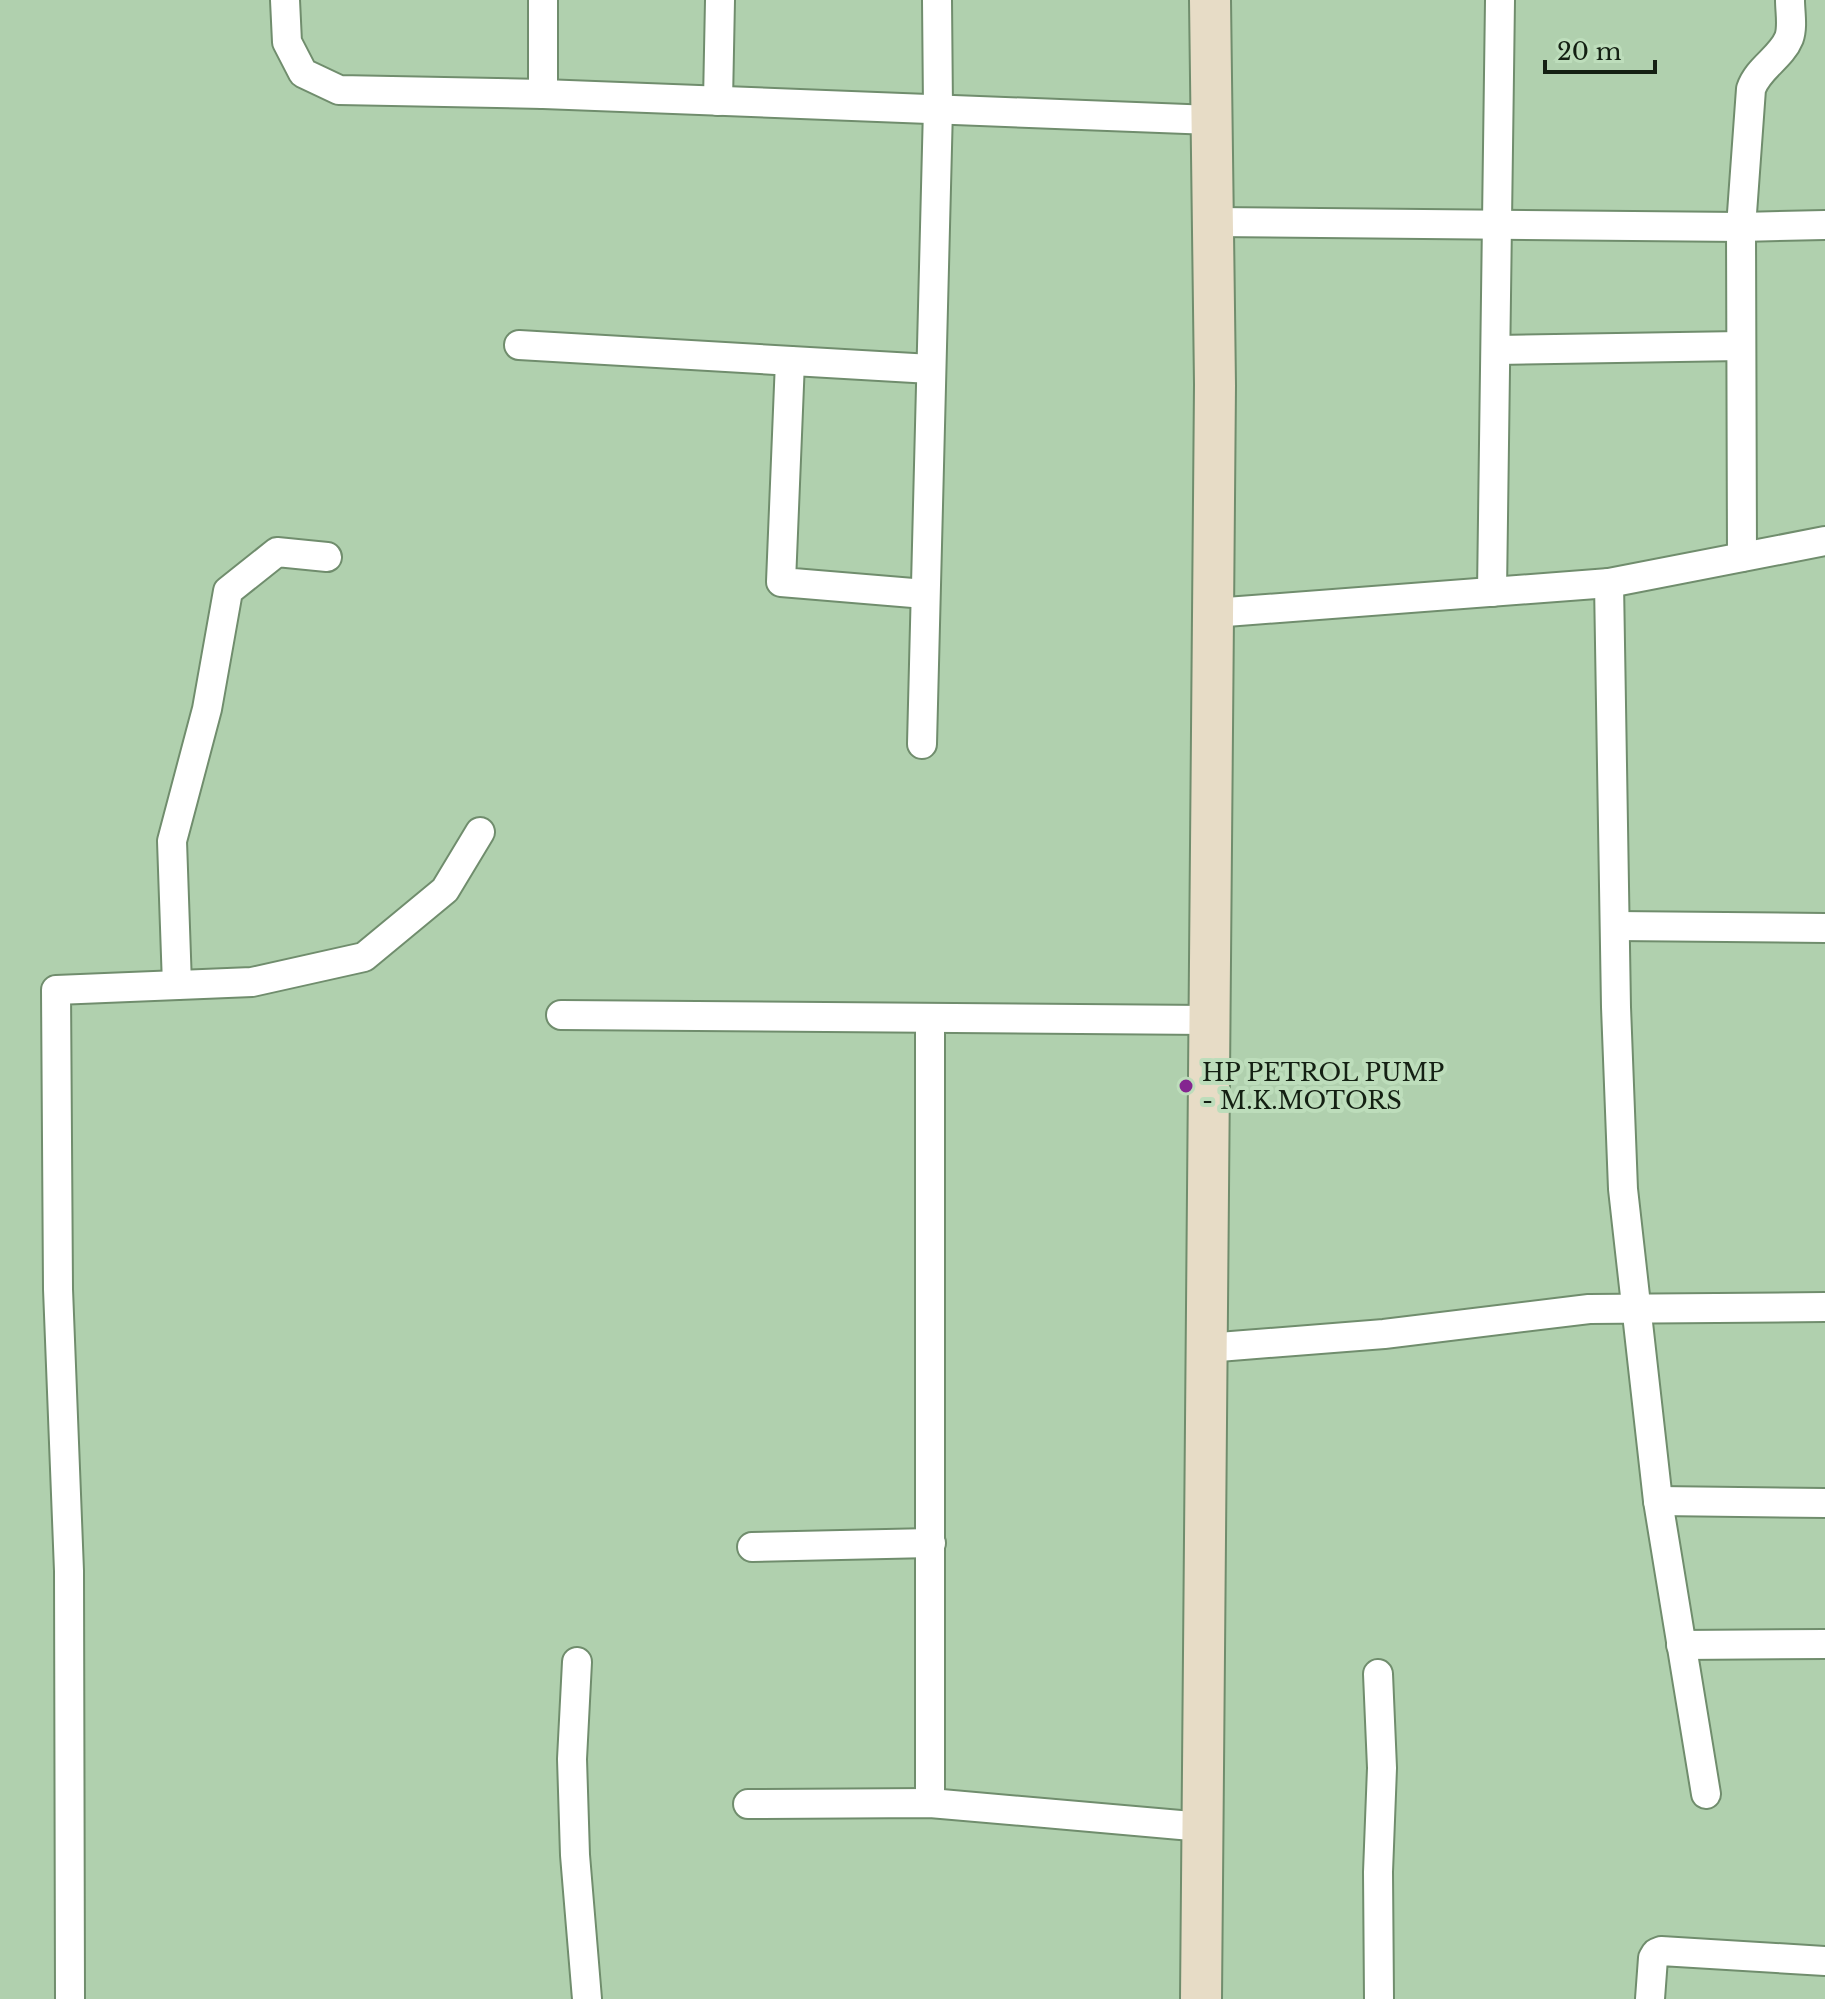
<svg xmlns="http://www.w3.org/2000/svg" width="1825" height="1999" font-family="'Libre Baskerville',serif">
	<style>
		.lines { fill: none; stroke-linecap: round; stroke-linejoin: round }
		.minor-casing { stroke: #708d6d; stroke-width: 32 }
		.secondary-casing { stroke: #708d6d; stroke-width: 44 }
		.minor { stroke: #fff; stroke-width: 28 }
		.secondary { stroke: #e7dcc6; stroke-width: 40 }
		.poi-dot { fill: #842590; stroke: #bdddbb; stroke-width: 3 }
		.labels { text-anchor: middle; dominant-baseline: central; stroke-width: 8; stroke-linejoin: round; paint-order: stroke }
		.poi-label { font-size: 24px; fill: #142013; stroke: #bdddbb; text-anchor: start }
	</style>
	<rect width="100%" height="100%" fill="#b0d0ae"/>
	<g class="lines">
		<!-- minor casing -->
		<g class="minor-casing">
			<g id="minor">
				<path d="M285 0 287 42 303 73 339 90 543 94 1212 120"/>
				<path d="M543 0V94"/>
				<path d="M718 101 720 0"/>
				<path d="M1213 222 1741 227 1825 225"/>
				<path d="M519 345 931 369"/>
				<path d="M1497 350 1741 346"/>
				<path d="M790 361 781 582 925 594"/>
				<path d="M1742 557 1741 227 1751 89C1758 68 1781 58 1789 38 1793 27 1790 12 1790 0"/>
				<path d="M1609 583 1616 1007 1623 1189 1658 1501 1706 1794"/>
				<path d="M1492 592 1500 0"/>
				<path d="M1213 613 1609 583 1825 541"/>
				<path d="M922 744 938 108 937 0"/>
				<path d="M1616 926 1825 928"/>
				<path d="M177 985 172 841 207 709 228 591 277 552 327 557"/>
				<path d="M561 1015 1209 1020"/>
				<path d="M930 1018V1803"/>
				<path d="M1206 1348 1384 1334 1589 1309 1825 1307"/>
				<path d="M1658 1501 1825 1503"/>
				<path d="M752 1547 931 1543"/>
				<path d="M1681 1645 1825 1644"/>
				<path d="M577 1662 572 1759 575 1855 587 1999"/>
				<path d="M1378 1674 1382 1768 1378 1872 1379 1999"/>
				<path d="M748 1804 930 1803 1203 1827"/>
				<path d="M70 1999 69 1571 58 1289 56 990 252 982 364 957 445 890 480 832"/>
				<path d="M1650 1999 1653 1958 1656 1953 1661 1951 1825 1961"/>
			</g>
		</g>
		<!-- secondary casing -->
		<g class="secondary-casing">
			<path id="secondary" d="M1201 1999 1215 385 1210 0"/>
		</g>
		<!-- minor -->
		<use href="#minor" class="minor"/>
		<!-- secondary -->
		<use href="#secondary" class="secondary"/>
	</g>
	<!-- markers -->
	<circle class="poi-dot" cx="1186" cy="1086" r="8"/>
	<g class="labels">
		<!-- poi labels -->
		<g class="poi-label">
			<text x="1202" y="1072">HP PETROL PUMP<tspan x="1202" dy="28">- M.K.MOTORS</tspan></text>
		</g>
	</g>
	<!-- scale -->
	<path d="M1545 60v12h110v-12" fill="none" stroke="#142013" stroke-width="4"/>
	<text x="1557" y="60" font-size="24" fill="#142013" stroke="#bdddbb" stroke-width="6" paint-order="stroke">20 m</text>
</svg>
